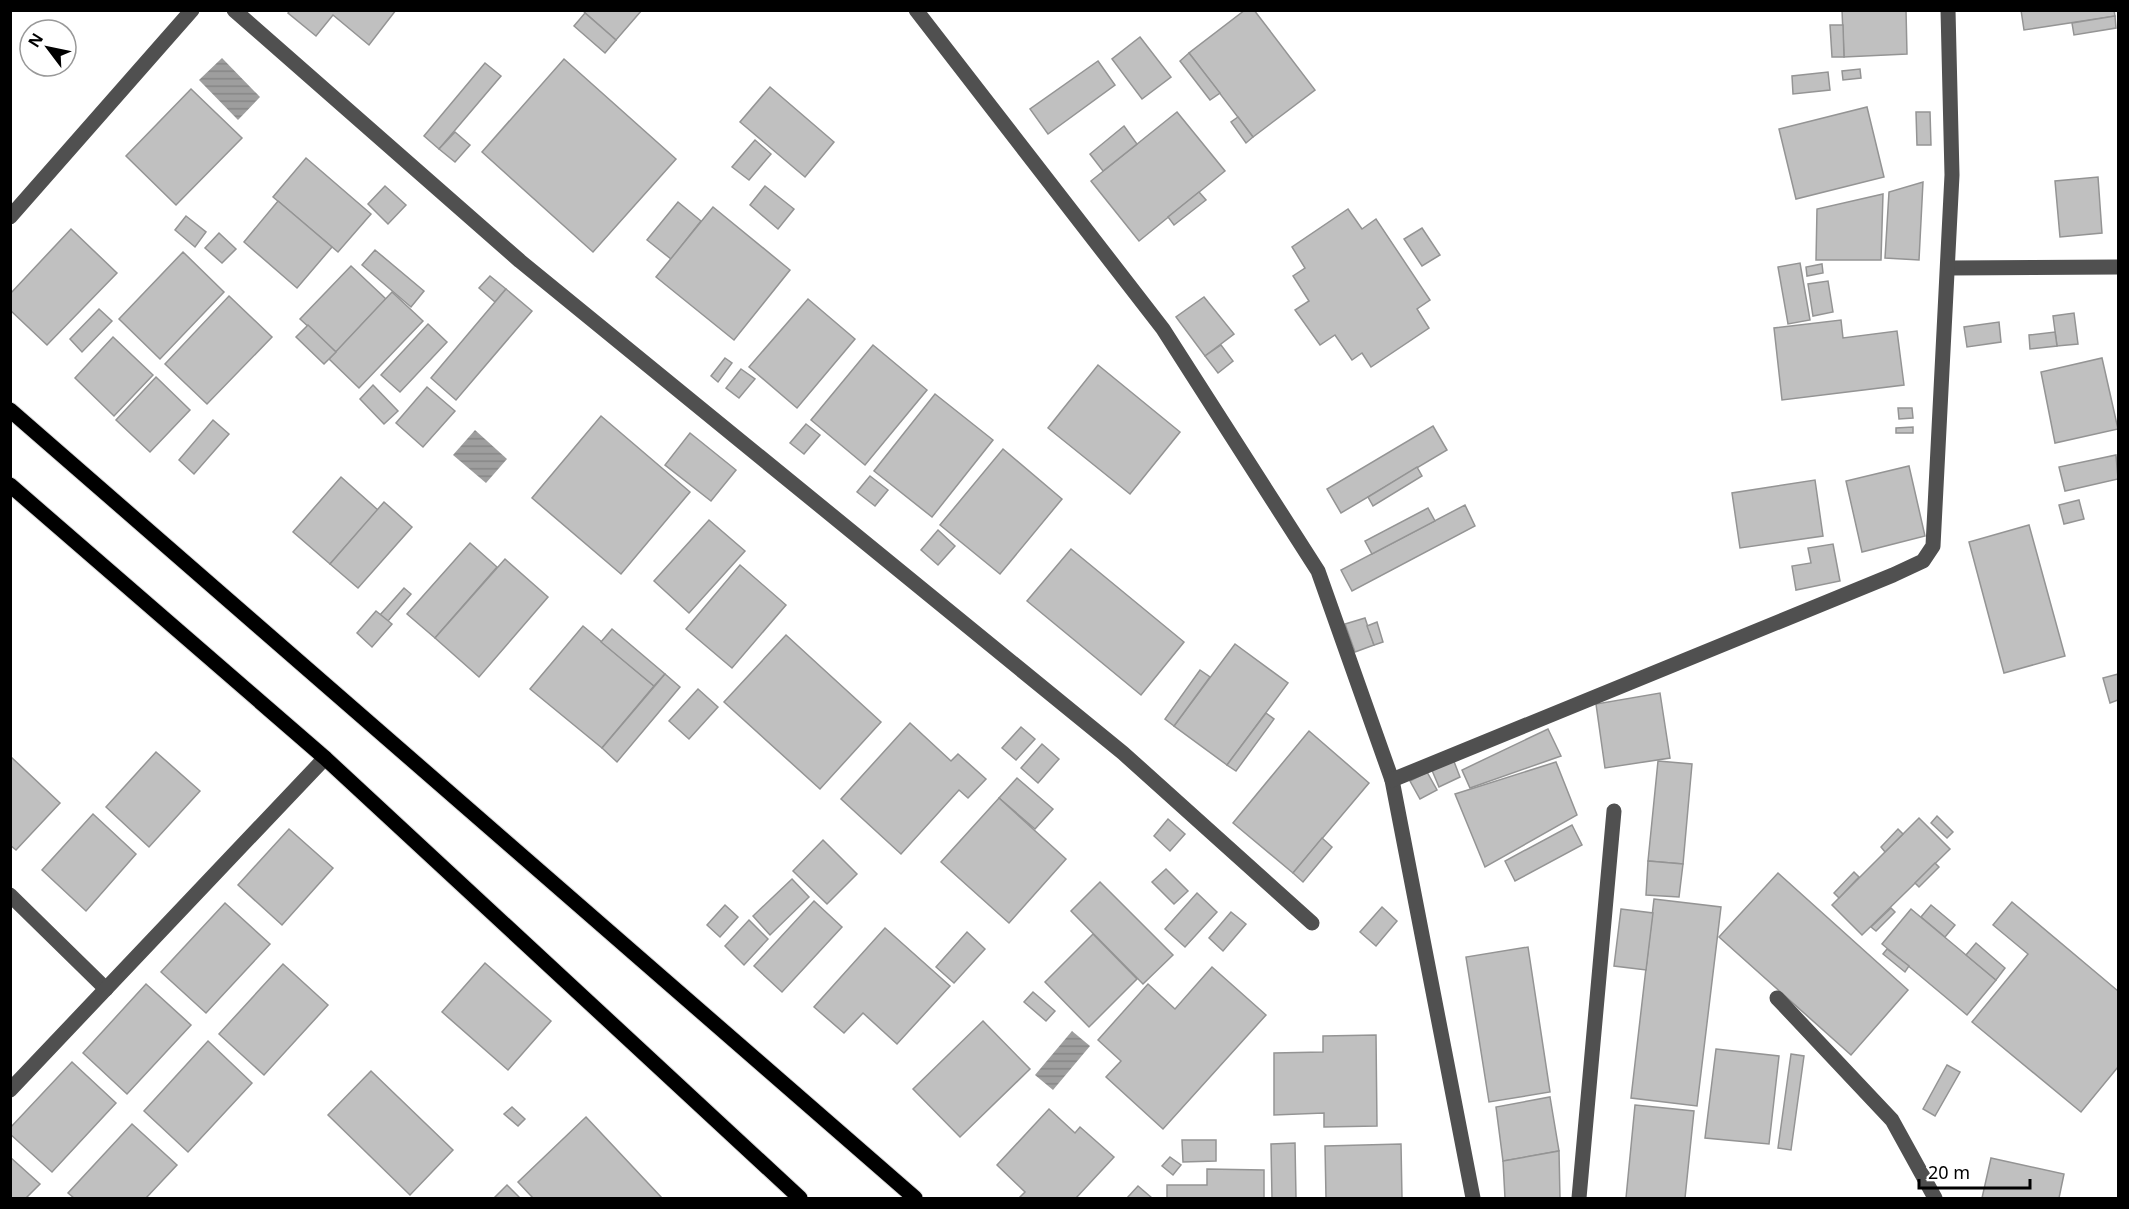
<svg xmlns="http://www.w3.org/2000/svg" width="2129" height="1209" font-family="'Noto Sans',sans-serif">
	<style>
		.water { fill: url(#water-rules) }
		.building { fill: #c0c0c0; stroke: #949494; stroke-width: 1.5 }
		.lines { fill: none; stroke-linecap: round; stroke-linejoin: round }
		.major-casing { stroke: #dbdbdb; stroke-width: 17 }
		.minor { stroke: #505050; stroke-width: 15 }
		.major { stroke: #000; stroke-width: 15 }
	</style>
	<defs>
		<pattern id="water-rules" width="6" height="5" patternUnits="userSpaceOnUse" patternTransform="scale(1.5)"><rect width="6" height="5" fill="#9e9e9e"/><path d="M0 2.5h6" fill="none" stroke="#868686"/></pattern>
	</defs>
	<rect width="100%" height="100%" fill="#fff"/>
	<!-- water -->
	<g class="water">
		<path d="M222 58 260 97 238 120 199 80Z"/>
		<path d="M475 430 507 459 486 483 453 455Z"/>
		<path d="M1072 1031 1090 1046 1053 1090 1035 1075Z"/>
	</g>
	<!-- building -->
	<g class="building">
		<path d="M290 10H396L369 45 333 15 316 36 288 13Z"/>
		<path d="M582 10H642L616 40Z"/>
		<path d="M1245 10H1254L1315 90 1253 137 1189 53Z"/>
		<path d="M1842 10H1906L1907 54 1844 57Z"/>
		<path d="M2021 10H2114L2115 16 2024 30Z"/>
		<path d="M585 13 616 40 605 53 574 26Z"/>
		<path d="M2115 16 2116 28 2074 35 2072 23Z"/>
		<path d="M1830 25H1843L1844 57H1832Z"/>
		<path d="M1140 37 1171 77 1142 99 1112 59Z"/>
		<path d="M1189 53 1220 93 1210 100 1180 61Z"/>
		<path d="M564 59 676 159 593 252 482 152Z"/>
		<path d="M1098 61 1115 85 1048 134 1030 109Z"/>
		<path d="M485 63 501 76 439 149 424 136Z"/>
		<path d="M1860 69 1861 78 1843 80 1842 71Z"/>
		<path d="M1828 72 1830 90 1793 94 1792 76Z"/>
		<path d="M770 87 834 142 805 177 740 122Z"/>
		<path d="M191 89 242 138 176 205 126 156Z"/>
		<path d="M1867 107 1884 177 1796 199 1779 129Z"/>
		<path d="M1177 112 1225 171 1139 241 1091 181Z"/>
		<path d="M1916 112H1930L1931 145H1917Z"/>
		<path d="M1238 117 1253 137 1246 143 1231 122Z"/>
		<path d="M1124 126 1137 144 1103 171 1090 154Z"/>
		<path d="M455 132 470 145 455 162 439 149Z"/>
		<path d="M755 140 771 154 749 180 732 167Z"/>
		<path d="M306 158 371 214 338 252 273 197Z"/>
		<path d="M2098 177 2102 233 2060 237 2055 181Z"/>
		<path d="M1923 182 1919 260 1885 258 1889 192Z"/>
		<path d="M385 186 406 205 388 224 368 204Z"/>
		<path d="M765 186 794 209 778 229 750 205Z"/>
		<path d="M1199 192 1206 200 1174 225 1168 217Z"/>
		<path d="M1883 194 1881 260H1816L1817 209Z"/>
		<path d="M278 201 332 247 297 288 244 242Z"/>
		<path d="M678 202 701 221 671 259 647 240Z"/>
		<path d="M713 207 790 270 734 340 656 277Z"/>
		<path d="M1348 209 1362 229 1376 219 1430 300 1417 309 1429 328 1371 367 1362 353 1352 360 1335 335 1320 345 1295 310 1309 301 1293 276 1305 268 1292 247Z"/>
		<path d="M186 216 206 232 195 247 175 230Z"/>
		<path d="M1422 228 1440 255 1422 266 1404 239Z"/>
		<path d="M71 229 117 273 47 345 10 310V294Z"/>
		<path d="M219 233 236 249 222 263 205 248Z"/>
		<path d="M375 250 424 291 411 307 362 265Z"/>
		<path d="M183 252 224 292 160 359 119 319Z"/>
		<path d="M1800 263 1810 320 1788 324 1778 267Z"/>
		<path d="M1822 264 1823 273 1807 276 1806 267Z"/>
		<path d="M351 266 386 299 336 352 300 319Z"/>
		<path d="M490 276 506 289 495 302 479 288Z"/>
		<path d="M1828 281 1833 312 1813 316 1808 284Z"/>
		<path d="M506 289 532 311 456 400 431 378Z"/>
		<path d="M392 292 423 321 359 388 329 359Z"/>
		<path d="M229 296 272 337 207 404 165 364Z"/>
		<path d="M1204 297 1234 334 1205 356 1176 317Z"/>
		<path d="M808 299 855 339 797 408 749 367Z"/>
		<path d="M99 309 112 321 82 352 70 339Z"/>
		<path d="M2074 313 2078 344 2057 346 2053 316Z"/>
		<path d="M1841 320 1843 338 1897 331 1904 385 1782 400 1774 328Z"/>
		<path d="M1999 322 2001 342 1967 347 1964 327Z"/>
		<path d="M428 324 447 342 400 392 381 375Z"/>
		<path d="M308 325 336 352 324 364 296 337Z"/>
		<path d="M2055 332 2057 346 2030 349 2029 335Z"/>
		<path d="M113 337 153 375 114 416 75 378Z"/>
		<path d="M873 345 927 390 865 465 811 420Z"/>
		<path d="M1221 345 1233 361 1218 373 1205 356Z"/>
		<path d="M725 358 732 363 718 382 711 376Z"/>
		<path d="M2102 358 2118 429 2055 443 2041 372Z"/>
		<path d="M1098 365 1180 432 1130 494 1048 428Z"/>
		<path d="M741 369 755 379 739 398 726 388Z"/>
		<path d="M156 377 190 410 150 452 116 420Z"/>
		<path d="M373 385 398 411 384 424 360 399Z"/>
		<path d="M427 387 455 411 423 447 396 423Z"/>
		<path d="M935 394 993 440 932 517 874 471Z"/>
		<path d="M1898 408H1912L1913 418 1899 419Z"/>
		<path d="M601 416 690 492 621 574 532 498Z"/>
		<path d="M213 420 229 434 194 474 179 460Z"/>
		<path d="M806 424 820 435 804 454 790 443Z"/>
		<path d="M1433 426 1447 450 1341 513 1327 489Z"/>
		<path d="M1913 427V433H1896V428Z"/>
		<path d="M690 433 736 470 711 501 665 465Z"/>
		<path d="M1003 449 1062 499 1000 574 940 525Z"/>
		<path d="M2116 455 2118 479 2065 491 2059 467Z"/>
		<path d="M1909 466 1925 536 1862 552 1846 481Z"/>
		<path d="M1417 467 1422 476 1373 506 1368 497Z"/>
		<path d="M870 476 888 490 875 506 857 492Z"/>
		<path d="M341 477 378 510 330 564 293 532Z"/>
		<path d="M1815 480 1823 536 1740 548 1732 493Z"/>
		<path d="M2079 500 2084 519 2064 524 2059 505Z"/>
		<path d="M384 502 412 527 358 588 330 564Z"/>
		<path d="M1465 505 1475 526 1352 591 1341 570Z"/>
		<path d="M1428 508 1435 521 1372 554 1365 541Z"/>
		<path d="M709 520 745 551 689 613 654 581Z"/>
		<path d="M2029 525 2065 656 2004 673 1969 542Z"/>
		<path d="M938 530 955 546 938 565 921 550Z"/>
		<path d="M470 543 497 567 435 638 407 614Z"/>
		<path d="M1833 544 1840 581 1796 590 1792 566 1811 563 1808 548Z"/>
		<path d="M1071 549 1184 642 1141 695 1027 601Z"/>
		<path d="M505 559 548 597 479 677 435 638Z"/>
		<path d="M740 565 786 605 732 668 686 629Z"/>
		<path d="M404 588 411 594 388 621 380 615Z"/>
		<path d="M376 611 392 624 372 647 357 633Z"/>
		<path d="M1365 618 1374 645 1355 652 1345 624Z"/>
		<path d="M1377 622 1383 642 1374 645 1367 626Z"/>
		<path d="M583 626 654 686 602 748 530 689Z"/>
		<path d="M612 629 665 674 654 686 601 642Z"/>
		<path d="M786 635 881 722 820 789 724 702Z"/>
		<path d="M1235 644 1288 683 1227 765 1174 726Z"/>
		<path d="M1200 670 1210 677 1174 726 1165 719Z"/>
		<path d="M665 674 680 687 617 762 602 748Z"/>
		<path d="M2118 674V700L2110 703 2103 678Z"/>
		<path d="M698 689 718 707 689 739 669 721Z"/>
		<path d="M1660 693 1670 758 1605 768 1596 704Z"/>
		<path d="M1266 713 1274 719 1236 771 1227 765Z"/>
		<path d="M910 723 951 761 958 754 986 779 968 798 959 790 901 854 841 799Z"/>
		<path d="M1021 727 1035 739 1016 760 1002 748Z"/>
		<path d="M1548 729 1561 756 1470 788 1462 770Z"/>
		<path d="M1309 731 1369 783 1293 873 1233 823Z"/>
		<path d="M1042 744 1059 759 1038 783 1021 768Z"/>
		<path d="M156 752 200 791 149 847 106 807Z"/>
		<path d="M10 756 60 803 16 850 10 845Z"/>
		<path d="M1453 759 1460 777 1439 787 1431 768Z"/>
		<path d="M1658 761 1692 764 1683 864 1648 861Z"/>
		<path d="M1556 762 1577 815 1485 867 1455 794Z"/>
		<path d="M1427 772 1437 790 1420 799 1410 781Z"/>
		<path d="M1017 778 1053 809 1035 829 999 798Z"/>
		<path d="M999 798 1066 859 1009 923 941 862Z"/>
		<path d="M93 814 136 854 86 911 42 870Z"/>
		<path d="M1937 816 1953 832 1947 838 1931 823Z"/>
		<path d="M1919 818 1950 849 1862 935 1832 905Z"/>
		<path d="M1168 819 1185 834 1170 851 1154 836Z"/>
		<path d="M1572 825 1582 845 1515 881 1505 861Z"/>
		<path d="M289 829 333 868 282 925 238 885Z"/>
		<path d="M1898 829 1903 834 1885 852 1881 847Z"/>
		<path d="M1322 838 1332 847 1303 882 1293 873Z"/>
		<path d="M823 840 857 874 827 904 793 871Z"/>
		<path d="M1648 861 1683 864 1679 897 1646 895Z"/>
		<path d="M1935 863 1939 867 1919 887 1915 883Z"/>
		<path d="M1166 869 1188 891 1174 904 1152 882Z"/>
		<path d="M1854 872 1859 877 1839 898 1834 893Z"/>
		<path d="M1778 873 1908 990 1851 1055 1719 937Z"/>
		<path d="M792 879 809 897 770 935 753 916Z"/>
		<path d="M1100 882 1173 955 1143 984 1071 911Z"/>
		<path d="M1197 893 1217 912 1185 947 1165 929Z"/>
		<path d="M1654 899 1721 907 1697 1106 1631 1098Z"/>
		<path d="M814 901 842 927 782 992 754 966Z"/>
		<path d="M2012 902 2118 991V1067L2081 1112 1972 1022 2028 954 1993 925Z"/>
		<path d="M225 903 270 944 206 1013 161 972Z"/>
		<path d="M725 905 738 917 720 937 707 925Z"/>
		<path d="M1931 905 1955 925 1945 937 1921 917Z"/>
		<path d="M1382 907 1397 921 1376 946 1360 932Z"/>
		<path d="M1891 908 1895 912 1876 931 1871 927Z"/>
		<path d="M1621 909 1653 913 1646 970 1614 966Z"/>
		<path d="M1911 909 1996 980 1967 1015 1882 944Z"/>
		<path d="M1231 912 1246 924 1223 951 1209 938Z"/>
		<path d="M749 920 768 939 744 965 725 946Z"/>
		<path d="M885 928 950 986 897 1044 863 1013 844 1033 814 1007Z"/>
		<path d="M967 932 985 949 954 983 936 967Z"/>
		<path d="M1093 934 1137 979 1089 1027 1045 982Z"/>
		<path d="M1976 943 2005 968 1996 980 1966 955Z"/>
		<path d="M1528 947 1550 1092 1489 1102 1466 957Z"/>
		<path d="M1887 949 1909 966 1905 972 1883 954Z"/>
		<path d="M485 963 551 1021 508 1070 442 1012Z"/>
		<path d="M283 964 328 1005 264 1075 219 1034Z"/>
		<path d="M1212 967 1266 1015 1163 1129 1106 1077 1121 1061 1098 1040 1148 984 1175 1009Z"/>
		<path d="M146 984 191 1025 127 1094 83 1053Z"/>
		<path d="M1033 992 1055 1011 1046 1021 1024 1002Z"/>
		<path d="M983 1021 1030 1069 960 1137 913 1089Z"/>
		<path d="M1376 1035 1377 1126 1324 1127V1113L1274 1115V1053L1323 1052V1036Z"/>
		<path d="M208 1041 252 1083 188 1152 144 1111Z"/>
		<path d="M1716 1049 1779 1056 1769 1144 1705 1138Z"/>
		<path d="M1791 1054 1804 1056 1791 1150 1778 1148Z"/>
		<path d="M72 1062 116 1103 52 1172 10 1134V1128Z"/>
		<path d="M1947 1065 1960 1072 1935 1116 1923 1109Z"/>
		<path d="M371 1071 453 1150 410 1195 328 1115Z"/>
		<path d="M1550 1097 1559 1151 1503 1161 1496 1107Z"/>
		<path d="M1635 1105 1694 1111 1685 1198H1626Z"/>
		<path d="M512 1107 525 1119 518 1126 504 1114Z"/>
		<path d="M1049 1109 1075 1133 1080 1127 1114 1157 1076 1198H1019L1025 1192 997 1165Z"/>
		<path d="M586 1117 662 1198H533L518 1182Z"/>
		<path d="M132 1124 177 1165 146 1198H74L68 1193Z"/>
		<path d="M1182 1140H1216V1161L1183 1162Z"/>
		<path d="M1295 1143 1296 1198H1272L1271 1144Z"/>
		<path d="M1401 1144 1402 1198H1326L1325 1146Z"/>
		<path d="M1559 1151 1560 1198H1505L1503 1161Z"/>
		<path d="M10 1157 40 1184 26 1198H10Z"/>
		<path d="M1170 1157 1181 1165 1173 1175 1162 1166Z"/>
		<path d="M1991 1158 2064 1174 2059 1198H1982Z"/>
		<path d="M1207 1169 1264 1170V1198H1167V1185H1207Z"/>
		<path d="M507 1185 519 1197 518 1198H494Z"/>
		<path d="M1138 1186 1152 1198H1127Z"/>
	</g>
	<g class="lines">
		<!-- major casing -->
		<g class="major-casing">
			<g id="major">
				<path d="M10 410 915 1198"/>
				<path d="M10 485 325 758 800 1198"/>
			</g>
		</g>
		<!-- minor -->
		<g class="minor">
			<path d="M234 10 520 261 1123 753 1312 923"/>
			<path d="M916 10 1163 329 1318 571 1392 780 1473 1198"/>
			<path d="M10 217 192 10"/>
			<path d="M1949 268 2118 267"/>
			<path d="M1392 780 1893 575 1923 561 1933 546 1952 175 1948 10"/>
			<path d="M10 895 106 989"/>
			<path d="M1777 998 1892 1120 1935 1198"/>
			<path d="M10 1090 325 758"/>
			<path d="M1579 1198 1614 811"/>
		</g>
		<!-- major -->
		<use href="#major" class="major"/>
	</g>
	<!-- border -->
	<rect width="2129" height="1209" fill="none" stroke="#000000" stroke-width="24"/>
	<!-- north arrow -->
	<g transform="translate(48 48) rotate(302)"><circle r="28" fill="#ffffff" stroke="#999999" stroke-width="1.5"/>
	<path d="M0-4.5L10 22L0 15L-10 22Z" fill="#000000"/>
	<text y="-9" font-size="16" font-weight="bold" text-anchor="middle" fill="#000000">N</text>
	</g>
	<!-- scale -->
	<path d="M1919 1179v9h111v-9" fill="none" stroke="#000000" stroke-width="3"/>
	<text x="1928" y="1179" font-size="18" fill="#000000" stroke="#ffffff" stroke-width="4.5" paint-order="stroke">20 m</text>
</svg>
